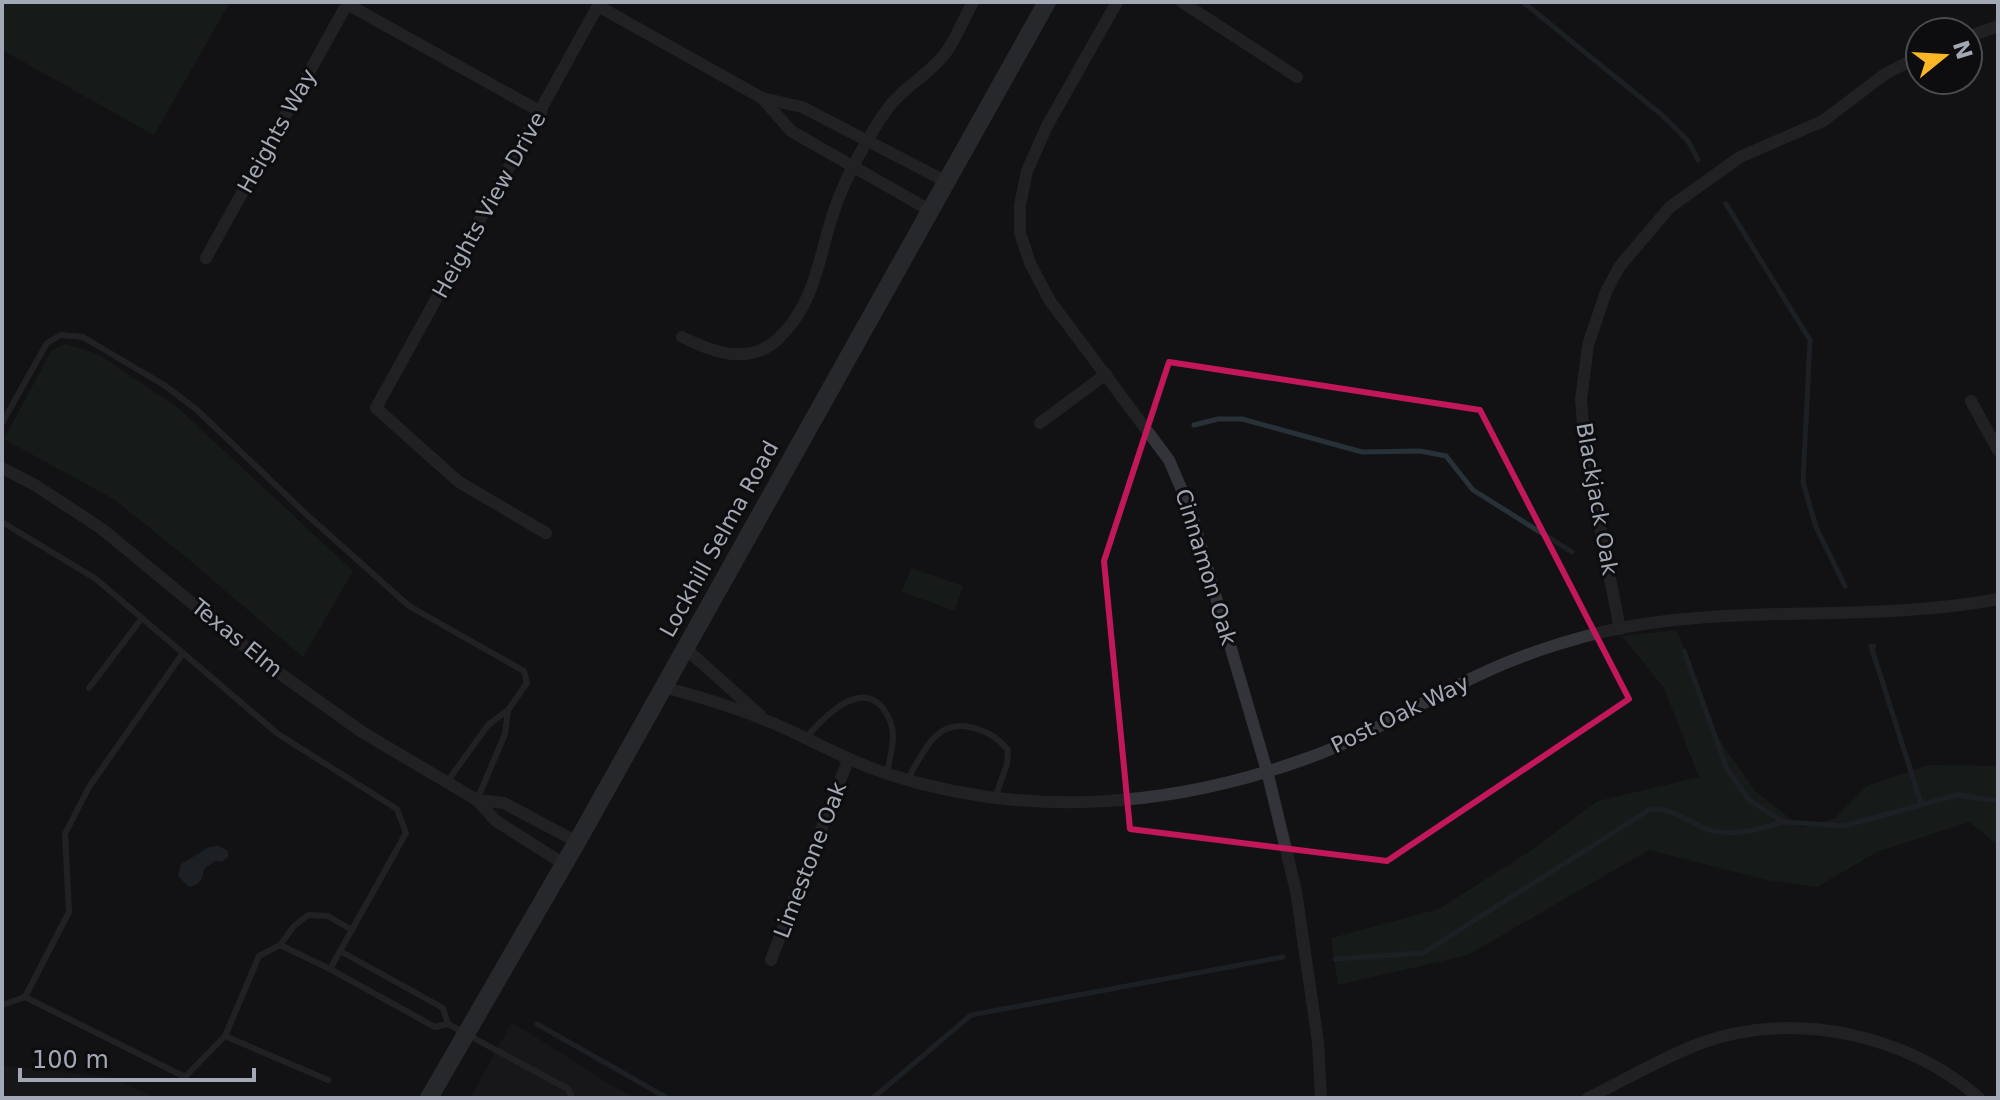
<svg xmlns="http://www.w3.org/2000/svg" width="2000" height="1100" font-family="'DejaVu Sans',sans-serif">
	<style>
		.built { fill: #1e1e21 }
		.green { fill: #1c241e }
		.water { fill: #283138 }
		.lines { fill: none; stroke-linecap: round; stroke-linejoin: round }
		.stream { stroke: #283138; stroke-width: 5 }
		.lane { stroke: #333439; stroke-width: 6 }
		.street { stroke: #333439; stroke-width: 12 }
		.secondary { stroke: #414349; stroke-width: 18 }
		.marked { fill: none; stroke: #c2185b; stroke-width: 6; stroke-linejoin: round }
		.labels { text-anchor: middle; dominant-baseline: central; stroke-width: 6; stroke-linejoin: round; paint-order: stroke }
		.street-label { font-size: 22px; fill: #a3a8b5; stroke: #0d0d0f }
	</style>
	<rect width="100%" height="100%" fill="#121214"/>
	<!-- built -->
	<g class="built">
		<path d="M512 1022 611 1085 636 1098H470Z"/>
		<path d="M2 1065 114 1078 155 1098H2Z"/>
	</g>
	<!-- green -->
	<g class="green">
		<path d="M2 2H230L154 135 2 50Z"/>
		<path d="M65 344 98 354 177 407 353 571 303 657 187 558 115 500 4 439 51 351Z"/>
		<path d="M911 568 963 586 955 611 902 592Z"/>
		<path d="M1677 630 1714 732 1755 791 1802 828 1834 819 1867 786 1928 765 1998 766V845L1969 822 1877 852 1817 887 1767 880 1649 850 1468 955 1338 985 1331 938 1439 909 1530 851 1598 801 1699 777 1664 688 1622 636Z"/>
	</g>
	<!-- water -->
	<path class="water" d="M219 846 228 851V858L221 862 215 861 204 869C202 880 201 884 189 887L178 876 181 864 209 847Z"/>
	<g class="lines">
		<!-- stream -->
		<g class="stream">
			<path d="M1523 2 1662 115 1688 141 1698 160"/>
			<path d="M1726 204 1810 340 1803 482 1816 527 1845 586"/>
			<path d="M1194 425 1218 419H1242L1362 452 1420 451 1446 456 1473 490 1572 552"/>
			<path d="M1874 646H1871L1921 803"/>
			<path d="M1684 651 1727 769 1749 800 1783 822 1844 826 1957 795 1998 801"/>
			<path d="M1335 959 1423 953 1649 810C1676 806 1690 826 1714 831 1739 836 1760 829 1783 822"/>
			<path d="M537 1024 667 1098"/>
			<path d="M873 1098 971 1015 1283 957"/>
		</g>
		<!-- lane -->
		<g class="lane">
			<path d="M2 423 47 343 61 335 83 337 164 385 196 409 306 514 409 606 524 671 527 683 508 710"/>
			<path d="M2 522 96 579 278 734 397 809 406 833 330 969"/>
			<path d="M89 688 142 618"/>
			<path d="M805 739C820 721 858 679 882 707 889 716 893 725 893 736 893 748 889 761 887 773"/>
			<path d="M907 780C923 754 934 720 970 727 987 731 997 737 1008 750L1007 764 995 798"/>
			<path d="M447 782 488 725 508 710 505 734 477 800"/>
			<path d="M280 945 294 926 308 915 328 916 352 930"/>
			<path d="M25 997 69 912 65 834 89 787 183 653"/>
			<path d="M2 1005 25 997 185 1077 225 1036 259 956 280 945 330 969 435 1027 448 1024 443 1008 340 951"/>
			<path d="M448 1024 568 1089 572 1098"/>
			<path d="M225 1036 328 1080"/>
		</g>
		<!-- street -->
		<g class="street">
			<path d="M1117 2 1047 126 1027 171 1020 205V233L1030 263 1050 301 1169 460 1190 509 1267 771 1296 891 1318 1042 1321 1098"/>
			<path d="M1182 2 1297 77"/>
			<path d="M598 6 762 98 802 107 947 182"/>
			<path d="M1968 37 1998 26"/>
			<path d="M762 98 791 131 931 211"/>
			<path d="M206 258 347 4 541 112"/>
			<path d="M682 337C712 352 749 366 778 339 822 298 819 240 842 190 851 168 879 117 894 101 910 83 933 71 947 51 957 36 964 18 973 2"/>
			<path d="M1971 401 1998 450"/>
			<path d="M1040 423 1106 374"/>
			<path d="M2 468 35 485 102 529 261 660 362 732 477 800 496 821 564 864"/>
			<path d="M546 533 459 482 376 408 600 2"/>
			<path d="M1620 629 1586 456 1581 400 1588 345 1606 292 1619 267 1670 207 1740 157 1823 121 1885 74 1920 56"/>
			<path d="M685 648 760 715"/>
			<path d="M663 687C697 696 731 706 763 719 806 736 846 761 891 775 1029 819 1173 807 1308 758 1370 736 1424 700 1483 673 1521 655 1562 642 1602 632 1732 602 1867 624 1998 599"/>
			<path d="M477 800 504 803 577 842"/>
			<path d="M771 960 848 760"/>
			<path d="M1588 1098C1625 1080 1665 1056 1704 1042 1794 1010 1909 1035 1979 1098"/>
		</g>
		<!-- secondary -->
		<path class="secondary" d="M429 1098 577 842 1047 2"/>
	</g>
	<!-- marked area -->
	<path d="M0 0H2000V1100H0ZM1169 362 1480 410 1629 699 1387 861 1130 829 1104 561Z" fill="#121214" fill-opacity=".55" fill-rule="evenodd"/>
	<path class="marked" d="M1169 362 1480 410 1629 699 1387 861 1130 829 1104 561Z"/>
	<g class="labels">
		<!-- street labels -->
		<g class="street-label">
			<text transform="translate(277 131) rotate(-61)">Heights Way</text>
			<text transform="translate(489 205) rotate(-61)">Heights View Drive</text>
			<text transform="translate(1597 499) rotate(80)">Blackjack Oak</text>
			<text transform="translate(719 539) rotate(-61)">Lockhill Selma Road</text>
			<text transform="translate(1206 567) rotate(73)">Cinnamon Oak</text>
			<text transform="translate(237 638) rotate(39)">Texas Elm</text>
			<text transform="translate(1400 714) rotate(-26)">Post Oak Way</text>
			<text transform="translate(810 860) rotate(-69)">Limestone Oak</text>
		</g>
	</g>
	<!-- border -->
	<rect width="2000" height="1100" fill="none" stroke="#a3a8b5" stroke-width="8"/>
	<!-- north arrow -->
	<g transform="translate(1944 56) rotate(72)"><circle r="38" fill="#0d0d0f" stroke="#494b51" stroke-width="2"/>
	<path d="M0-6L14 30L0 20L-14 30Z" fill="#fab625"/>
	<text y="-12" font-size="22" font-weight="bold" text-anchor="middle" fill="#a3a8b5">N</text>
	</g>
	<!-- scale -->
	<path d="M20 1068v12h234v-12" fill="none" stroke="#a3a8b5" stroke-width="4"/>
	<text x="32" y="1068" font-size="24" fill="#a3a8b5" stroke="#0d0d0f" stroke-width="6" paint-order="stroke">100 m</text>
</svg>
